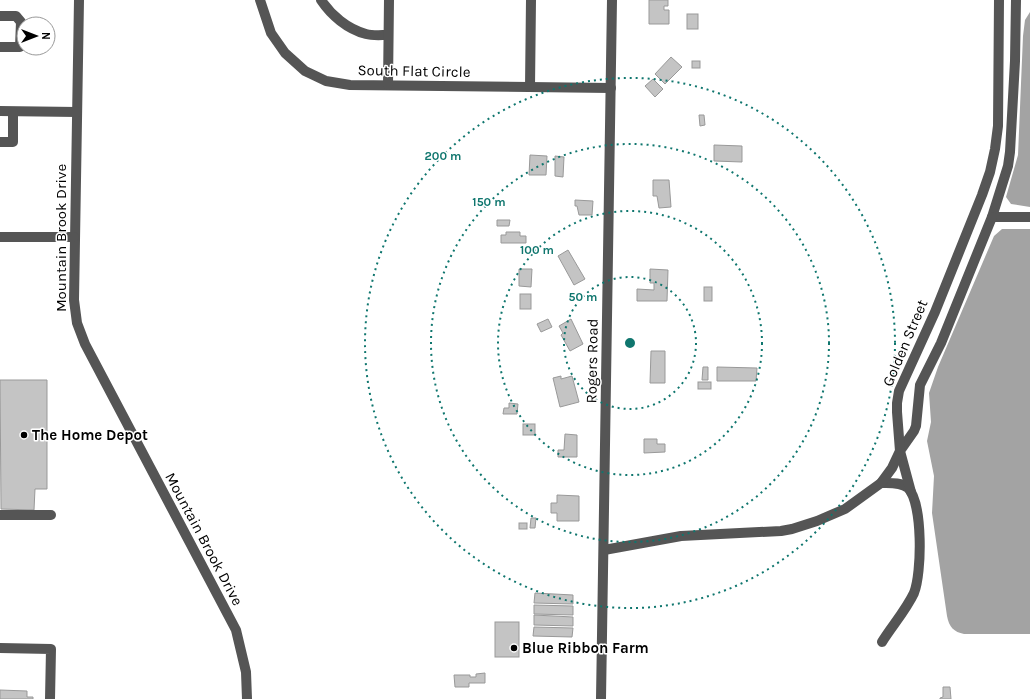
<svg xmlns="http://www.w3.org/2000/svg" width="1030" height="699" font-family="Karla,sans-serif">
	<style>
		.water { fill: #a3a3a3 }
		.building { fill: #c4c4c4; stroke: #999 }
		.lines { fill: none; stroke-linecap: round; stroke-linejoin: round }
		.minor { stroke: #555; stroke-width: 10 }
		.ring { fill: none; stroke: #0f766e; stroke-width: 2; stroke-dasharray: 2 4 }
		.poi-dot { fill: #000; stroke: #fff; stroke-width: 1.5 }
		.labels { text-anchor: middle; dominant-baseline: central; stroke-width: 3; stroke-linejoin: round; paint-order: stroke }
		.street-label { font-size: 15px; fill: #000; stroke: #fff }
		.poi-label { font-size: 15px; font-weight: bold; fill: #000; stroke: #fff; text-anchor: start }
		.centre { fill: #0f766e; stroke: #fff; stroke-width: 2 }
		.ring-label { font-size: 12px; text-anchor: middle; font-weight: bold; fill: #0f766e; stroke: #fff; stroke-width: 3; stroke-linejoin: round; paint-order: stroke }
	</style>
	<rect width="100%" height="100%" fill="#fff"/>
	<!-- water -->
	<g class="water">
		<path d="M1030 12V207L1011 204 1006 197 1018 155 1023 36 1025 20Z"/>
		<path d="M1002 229H1030V634H964C954 632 949 627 947 616L932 513 934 476 927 441 931 422 929 393 938 367 994 236Z"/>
	</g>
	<!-- building -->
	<g class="building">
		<path d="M649 0H668V6H664V10H669V24H649Z"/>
		<rect x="687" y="14" width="11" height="15"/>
		<path d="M671 57 682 67 665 84 655 74Z"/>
		<rect x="692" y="61" width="8" height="7"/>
		<path d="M653 79 663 89 655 97 645 86Z"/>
		<path d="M699 115H704L705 125 700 126Z"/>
		<path d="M714 145 742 146V162L714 161Z"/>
		<path d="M530 155 547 156 546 175H529Z"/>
		<path d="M555 156 564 157 563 177 555 176Z"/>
		<path d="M653 180H669L671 207 659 208 657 196H653Z"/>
		<path d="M575 200 593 201 592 215H579L577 206H575Z"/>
		<path d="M497 220H510L509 226H497Z"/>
		<path d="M506 232H520V236H526V243H501V235H506Z"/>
		<path d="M568 250 585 279 574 285 558 256Z"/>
		<path d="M519 269H532L531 287 519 286Z"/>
		<path d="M650 269 668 270 667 301H637V289L654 290V283H650Z"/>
		<rect x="704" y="287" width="8" height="14"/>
		<rect x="520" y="294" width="11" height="15"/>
		<path d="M548 319 552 327 541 332 537 324Z"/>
		<path d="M571 319 583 344 570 351 561 335 563 333 559 326Z"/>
		<path d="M651 351H665V383H650Z"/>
		<path d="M703 367H708V380H702Z"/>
		<path d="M717 367 757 368 756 381H717Z"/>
		<path d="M561 376V379L572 376 579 402 560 407 553 378Z"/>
		<path d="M0 380H47V489H35L34 510 1 509Z"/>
		<rect x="698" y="382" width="13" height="7"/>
		<path d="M509 403 518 404 517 414H503L504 408H509Z"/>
		<rect x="523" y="424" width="12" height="11"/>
		<path d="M565 434 577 435V457H558V450H564Z"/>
		<path d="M644 439H657V444H665V452L644 453Z"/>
		<path d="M557 495 579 496V521H557V513H551V503H557Z"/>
		<path d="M531 518H536L535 528H530Z"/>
		<rect x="519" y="523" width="8" height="6"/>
		<path d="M535 593 573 595V604L534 603Z"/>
		<path d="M534 605 573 606V615L534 614Z"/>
		<path d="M534 615 573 617V626L534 625Z"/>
		<rect x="495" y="622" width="24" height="35"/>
		<path d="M534 627 573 628 572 637 533 636Z"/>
		<path d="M485 673V683H469V687H455L454 675H470V677H476V674Z"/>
		<path d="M943 687H950L951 699H940V698L943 697Z"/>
		<path d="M0 690 27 691V697H33V699H0Z"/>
	</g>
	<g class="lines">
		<!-- minor -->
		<g class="minor">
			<path d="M79 0 74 300 77 323 85 344 236 630 246 672 247 699"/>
			<path d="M260 0 271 33 285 53 305 71 326 81 350 85 611 88"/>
			<path d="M321 0C331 15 347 29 366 34 373 36 381 35 388 35"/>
			<path d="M1016 0 1015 61 1010 152 1008 166 992 217H1030"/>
			<path d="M0 16H16L21 22 20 47H0"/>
			<path d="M388 85 389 0"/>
			<path d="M530 87 531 0"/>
			<path d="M0 111 77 112"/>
			<path d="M0 142H13V112"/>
			<path d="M0 237H74"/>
			<path d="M881 483C890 483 901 482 908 488 923 503 922 573 914 593 906 610 892 626 882 642"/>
			<path d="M911 492 900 451 914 431 916 426 920 385 941 343 992 217"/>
			<path d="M0 515H51"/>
			<path d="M604 550 681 536 781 531 792 529 817 521 845 509 881 483 892 468 900 451 897 412V403L899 391 935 312 982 195 990 172 995 149 998 126 999 0"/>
			<path d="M0 648 51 649 50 699"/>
			<path d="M601 699 612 0"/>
		</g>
	</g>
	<!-- distance rings -->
	<g class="ring">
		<circle cx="630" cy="343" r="66"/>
		<circle cx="630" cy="343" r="132"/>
		<circle cx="630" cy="343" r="199"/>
		<circle cx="630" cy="343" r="265"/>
	</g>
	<!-- markers -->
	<g class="poi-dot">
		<circle cx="24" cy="435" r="4"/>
		<circle cx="514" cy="648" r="4"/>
	</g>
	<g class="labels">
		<!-- street labels -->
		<g class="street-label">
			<text transform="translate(414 71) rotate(1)">South Flat Circle</text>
			<text transform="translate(61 238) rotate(-90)">Mountain Brook Drive</text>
			<text transform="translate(905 343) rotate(-67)">Golden Street</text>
			<text transform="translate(592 361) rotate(-89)">Rogers Road</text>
			<text transform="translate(204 539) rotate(62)">Mountain Brook Drive</text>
		</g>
		<!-- poi labels -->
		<g class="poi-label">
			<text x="32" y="435">The Home Depot</text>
			<text x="522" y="648">Blue Ribbon Farm</text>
		</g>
	</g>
	<circle cx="630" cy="343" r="6" class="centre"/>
	<g class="ring-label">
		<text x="443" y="160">200 m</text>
		<text x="489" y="206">150 m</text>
		<text x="537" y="254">100 m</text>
		<text x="583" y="301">50 m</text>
	</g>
	<!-- north arrow -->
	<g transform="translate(36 36) rotate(90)"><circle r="19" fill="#ffffff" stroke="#999999"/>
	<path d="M0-3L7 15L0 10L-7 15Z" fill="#000000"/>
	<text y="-6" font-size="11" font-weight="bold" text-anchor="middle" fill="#000000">N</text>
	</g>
</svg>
